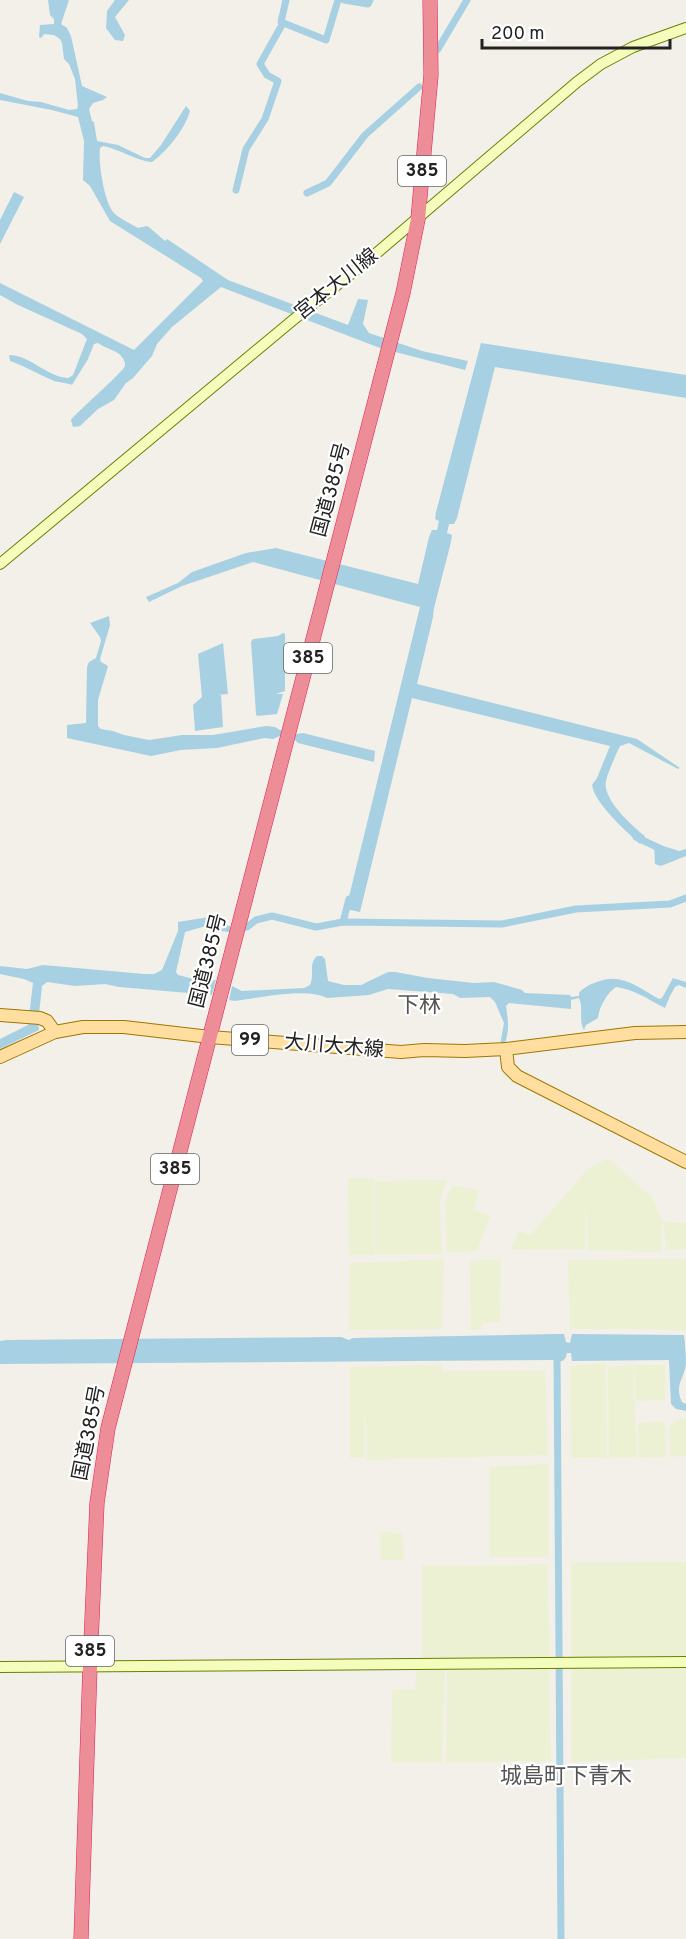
<svg xmlns="http://www.w3.org/2000/svg" width="686" height="1939" font-family="Overpass,'Noto Sans JP',sans-serif">
	<style>
		.farmland { fill: #edf1d3 }
		.water { fill: #a7d0e2 }
		.lines { fill: none; stroke-linecap: round; stroke-linejoin: round }
		.canal { stroke: #a7d0e2; stroke-width: 7 }
		.secondary-casing { stroke: #698100; stroke-width: 12 }
		.primary-casing { stroke: #9f7700; stroke-width: 14 }
		.highway-casing { stroke: #e52054; stroke-width: 15 }
		.secondary { stroke: #f4fdbb; stroke-width: 10 }
		.primary { stroke: #ffdea0; stroke-width: 12 }
		.highway { stroke: #ec8d97; stroke-width: 14 }
		.labels { text-anchor: middle; dominant-baseline: central; stroke-width: 4.5; stroke-linejoin: round; paint-order: stroke }
		.shield { fill: #fff; stroke: #646464; stroke-width: 1.5 }
		.shield-label { font-size: 18px; font-weight: bold; fill: #222 }
		.street-label { font-size: 20px; fill: #222; stroke: #fff }
		.quarter-label { font-size: 22px; fill: #555; stroke: #fff }
	</style>
	<rect width="100%" height="100%" fill="#f2f0e8"/>
	<!-- farmland -->
	<g class="farmland">
		<path d="M608 1158 653 1199 662 1222 661 1252 588 1250 586 1196 585 1249 511 1250 519 1231 531 1235 586 1171Z"/>
		<path d="M348 1178 374 1179V1255H349Z"/>
		<path d="M447 1180 440 1200 442 1254H375V1181Z"/>
		<path d="M452 1186 479 1190 474 1210 490 1216 477 1251 447 1252 445 1202Z"/>
		<path d="M663 1221 686 1223V1249L666 1250Z"/>
		<path d="M444 1259 442 1329 349 1330 350 1263Z"/>
		<path d="M501 1259 500 1322 483 1323 481 1329 471 1330 470 1261Z"/>
		<path d="M653 1259H686V1331L654 1329H570L568 1260Z"/>
		<path d="M606 1363 607 1458H571L570 1366Z"/>
		<path d="M442 1365V1376L443 1371H545L548 1455 367 1460 365 1404 364 1458H350V1367Z"/>
		<path d="M633 1365 637 1457 609 1458 608 1367Z"/>
		<path d="M634 1365H665V1400L636 1401Z"/>
		<path d="M686 1418V1456L671 1457 669 1427 676 1420Z"/>
		<path d="M665 1421 666 1457 639 1458 638 1423Z"/>
		<path d="M549 1464V1557H490V1467Z"/>
		<path d="M380 1532 402 1533 405 1560H381Z"/>
		<path d="M686 1562V1657L571 1658V1563Z"/>
		<path d="M547 1564 550 1657 422 1659V1565L479 1566Z"/>
		<path d="M549 1666 551 1761 446 1763 447 1670Z"/>
		<path d="M571 1666H639V1675L640 1668H686V1758L571 1762Z"/>
		<path d="M445 1668 442 1763 391 1762 392 1690 415 1689 416 1669Z"/>
	</g>
	<!-- water -->
	<g class="water">
		<path d="M48 0H69L61 24 67 28 71 36 82 86 107 97 103 100 93 103 89 109 92 121 94 122 97 141 118 145 145 158H150L161 145 186 106 190 111C185 129 167 151 152 162 136 161 120 149 103 146L100 148C98 161 104 203 114 213 120 219 130 223 138 228L147 226 150 228 165 241 167 239 228 280 348 325 358 299 368 300 363 324 369 333 422 351 468 361 465 370 380 348 221 287 172 327 157 344 152 356 133 378 126 383 114 400 98 409 80 426 73 427 71 420C78 411 124 371 125 366 125 363 124 359 122 357 119 351 104 348 98 343L94 344 88 359 72 385C65 382 58 383 52 380 38 374 25 366 10 361L9 355C30 355 47 377 68 378L73 375 87 339 82 334 18 305 0 295V283L134 350 203 281 201 278 110 221 90 186 83 180 84 141 78 117 52 110 0 100V93L28 101 41 102 69 110 77 109 78 106 75 79 69 64 64 59 62 43 60 39 54 35 44 34 41 38 39 37 40 25 54 24V19L50 15Z"/>
		<path d="M115 0H129L115 17 125 35 123 41 115 40 106 28 107 11Z"/>
		<path d="M14 192 24 197 0 244V220Z"/>
		<path d="M481 343 686 375V398L495 367 457 518 454 524H449L447 533 452 535 451 542 434 608 433 617 417 684 637 739 680 768 678 769 629 743 620 746C615 757 609 769 606 781 602 799 632 826 645 836L640 844C626 831 595 804 592 785L597 778 610 746 412 698 360 912 346 909 420 607 253 562 182 586 149 602 146 597 178 583 192 572 246 553 276 548 418 584 429 537 432 530H437L439 521 435 519 436 512Z"/>
		<path d="M109 616 110 625 100 659 101 662 108 666 98 700V726L101 729 113 731 124 735 149 740 182 735H213L266 726 275 727 280 730 296 734 303 733 375 751 374 762 298 743 295 740 280 736 273 739 264 738 217 748 181 750 151 756 67 738V725L86 723 87 667 89 662 96 658 101 641 100 637 90 623Z"/>
		<path d="M283 633 285 634V691L276 694H283L277 714 257 716 256 714 251 642 253 639 278 636Z"/>
		<path d="M223 643 228 694 217 695H221L223 727 195 731 193 705 202 697 198 654Z"/>
		<path d="M654 843 679 851 686 849V856L661 866 655 864Z"/>
		<path d="M209 917 231 927 230 932 221 931 209 925 185 932 176 972 178 975 206 982 216 980 212 995 119 987 105 984 75 986 47 982 42 986 38 1023 39 1030 0 1049V1039L28 1025 33 983 24 979 0 974V966L27 969 43 965 144 974H154L162 970 178 931V922Z"/>
		<path d="M317 956H322L325 959 328 981 344 985H361L388 972H395L428 978 474 983 494 982 522 990 525 993 570 995 571 997 579 996V993C585 986 591 984 600 981 622 973 639 988 659 999L662 998 673 978 686 982V988L679 985 675 987 670 996 665 1008C649 1000 634 989 616 987 607 993 599 1007 598 1018L586 1025 584 1030C578 1019 584 1009 579 998L571 1000V1009L509 1003 506 1006C508 1019 510 1032 504 1045H500L504 1023 495 1002 490 997 460 998 453 994 388 989 369 995 327 998C305 987 259 998 235 1001L229 1000 232 986 242 991 304 988 310 985C315 975 308 964 317 956Z"/>
		<path d="M556 1334H564L566 1342 570 1343 572 1334 684 1335C685 1344 686 1355 686 1364 684 1379 674 1385 682 1402L686 1404V1411L676 1409 671 1404 669 1360 572 1361 571 1353H567C565 1361 564 1361 555 1362L554 1360 0 1364V1341L6 1340 341 1337 349 1340 353 1338Z"/>
	</g>
	<g class="lines">
		<!-- canal -->
		<g class="canal">
			<path d="M286 0 281 22 326 40 338 0"/>
			<path d="M344 0 368 4 370 0"/>
			<path d="M438 49 467 0"/>
			<path d="M236 190 246 149 265 119 278 81 267 75 260 64 283 23"/>
			<path d="M307 193 328 183 365 135 419 87"/>
			<path d="M636 837 661 849"/>
			<path d="M343 922 349 899"/>
			<path d="M238 928 247 927 256 920 272 916 316 927 343 922 502 924 576 909 670 904 686 898"/>
			<path d="M557 1354 561 1939"/>
		</g>
		<!-- secondary casing -->
		<g class="secondary-casing">
			<g id="secondary">
				<path d="M0 564 293 320 372 257 577 82 601 64 633 47 686 28"/>
				<path d="M0 1667 686 1662"/>
			</g>
		</g>
		<!-- primary casing -->
		<g class="primary-casing">
			<g id="primary">
				<path d="M0 1015 40 1018 47 1021 55 1032"/>
				<path d="M506 1049 508 1067 517 1076 686 1162"/>
				<path d="M0 1057 55 1032 83 1027H124L210 1037 401 1052 424 1050 465 1051 506 1049 635 1033 686 1032"/>
			</g>
		</g>
		<!-- highway casing -->
		<g class="highway-casing">
			<path id="highway" d="M81 1939 90 1666 97 1503 108 1428 403 293 418 219 431 75 430 0"/>
		</g>
		<!-- secondary -->
		<use href="#secondary" class="secondary"/>
		<!-- primary -->
		<use href="#primary" class="primary"/>
		<!-- highway -->
		<use href="#highway" class="highway"/>
	</g>
	<g class="labels">
		<!-- shield labels -->
		<g class="shield">
			<rect x="398" y="156" width="48" height="30" rx="4.5"/>
			<rect x="284" y="643" width="48" height="30" rx="4.5"/>
			<rect x="232" y="1025" width="36" height="30" rx="4.5"/>
			<rect x="151" y="1154" width="48" height="30" rx="4.5"/>
			<rect x="66" y="1636" width="48" height="30" rx="4.5"/>
		</g>
		<g class="shield-label">
			<text x="422" y="171">385</text>
			<text x="308" y="658">385</text>
			<text x="250" y="1040">99</text>
			<text x="175" y="1169">385</text>
			<text x="90" y="1651">385</text>
		</g>
		<!-- street labels -->
		<g class="street-label">
			<text transform="translate(337 285) rotate(-39)">宮本大川線</text>
			<text transform="translate(332 490) rotate(-75)">国道385号</text>
			<text transform="translate(209 961) rotate(-76)">国道385号</text>
			<text transform="translate(334 1047) rotate(5)">大川大木線</text>
			<text transform="translate(90 1433) rotate(-79)">国道385号</text>
		</g>
		<!-- quarter labels -->
		<g class="quarter-label">
			<text x="419" y="1006">下林</text>
			<text x="566" y="1777">城島町下青木</text>
		</g>
	</g>
	<!-- scale -->
	<path d="M482 39v9h188v-9" fill="none" stroke="#222222" stroke-width="3"/>
	<text x="491" y="39" font-size="18" fill="#222222" stroke="#ffffff" stroke-width="4.5" paint-order="stroke">200 m</text>
</svg>
